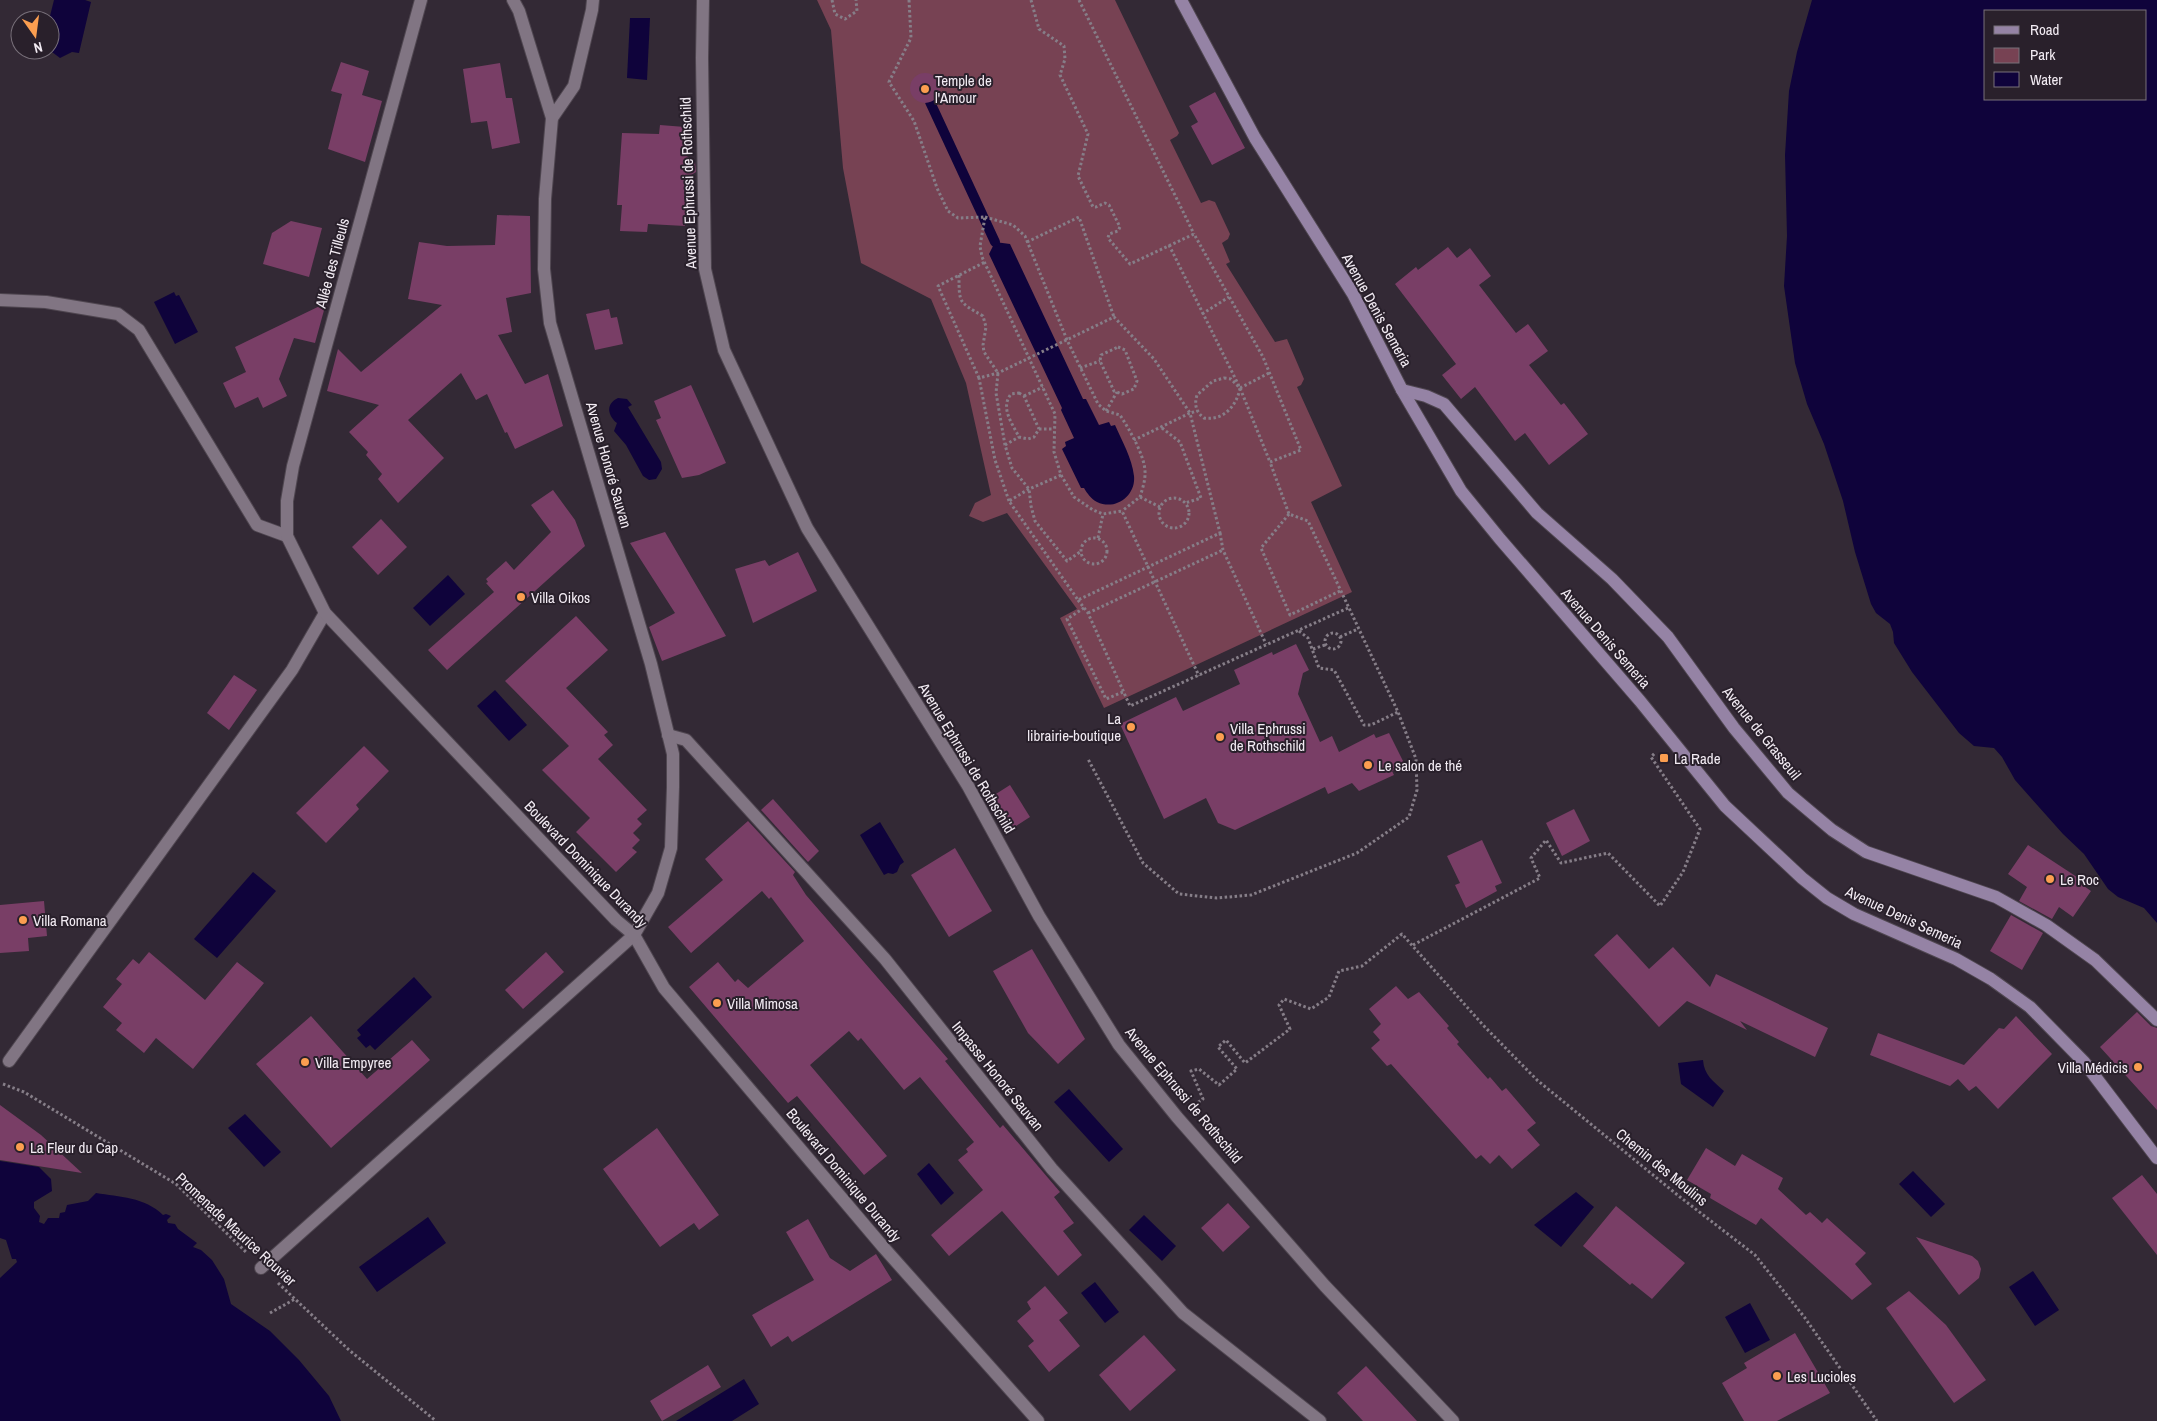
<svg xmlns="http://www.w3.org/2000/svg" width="2157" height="1421" font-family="'Archivo Narrow',sans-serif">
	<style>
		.green { fill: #774253 }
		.water { fill: #0f033b; fill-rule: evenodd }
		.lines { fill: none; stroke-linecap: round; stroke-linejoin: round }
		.stream { stroke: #0f033b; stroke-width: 10 }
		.building { fill: #793e66 }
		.lane-casing { stroke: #4f4650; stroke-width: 14 }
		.street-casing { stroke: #4f4650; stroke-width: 14 }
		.secondary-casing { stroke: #4f4650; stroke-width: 14 }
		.path { stroke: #867e88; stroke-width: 3; stroke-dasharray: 2.5 2.5; stroke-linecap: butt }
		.lane { stroke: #817583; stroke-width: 12 }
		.street { stroke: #817583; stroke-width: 12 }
		.secondary { stroke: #9583a5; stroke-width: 12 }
		.poi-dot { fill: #fb9e50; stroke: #29202b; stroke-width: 2 }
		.labels { text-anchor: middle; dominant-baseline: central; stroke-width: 4; stroke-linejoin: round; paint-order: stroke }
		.poi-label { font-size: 15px; fill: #f2ebf3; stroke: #29202b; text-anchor: start }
		.street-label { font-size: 15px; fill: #f2ebf3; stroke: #29202b }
	</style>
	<rect width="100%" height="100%" fill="#332935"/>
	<!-- green -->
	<path class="green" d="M817 0H1115L1179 133 1177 136 1170 140 1201 203 1209 200 1215 202 1230 234 1228 239 1222 243 1230 262 1226 264 1275 342 1287 339 1304 379 1301 385 1297 387 1342 486 1311 502 1352 592 1104 708 1060 618 1077 609 1007 513 983 522 969 516 975 503 991 495 966 383 931 299 861 263 843 168 831 30Z"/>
	<!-- water -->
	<g class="water">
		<path d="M54 0H85L91 2 79 53 72 52 60 58 52 52 49 20Z"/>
		<path d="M1812 0H2157V923L2144 908 2118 897 2108 889 2084 854 2063 834 2015 780 2002 757 1994 748 1974 746 1959 733 1912 672 1894 643 1893 632 1890 624 1876 613 1871 604 1855 552 1843 501 1824 444 1807 404 1795 363 1784 286 1787 236 1785 155 1789 91 1797 52ZM1986 11H2146V99H1986Z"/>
		<path d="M630 18H650L647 80 627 78Z"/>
		<path d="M995 242 1010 244 1083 399H1086L1099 425 1109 422 1111 426 1115 425C1122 441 1132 458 1134 476 1136 495 1116 511 1097 502 1091 499 1087 493 1084 488H1081L1062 449 1066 446 1065 442 1074 438 1061 410 1062 408 989 254Z"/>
		<path d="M174 292 176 296 179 295 198 332 175 344 154 302Z"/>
		<path d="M618 398 627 399 632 405 628 407 661 462 662 469 656 479 649 480 643 476 626 445 614 431 617 423C608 416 605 404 618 398Z"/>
		<path d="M448 575 465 594 430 626 413 608Z"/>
		<path d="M495 690 527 725 509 741 477 706Z"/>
		<path d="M880 822 904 862 900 865 897 872 893 874 888 873 884 875 860 835Z"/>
		<path d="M253 872 276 891 217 958 194 939Z"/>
		<path d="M414 977 432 997 375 1050 370 1045 366 1048 357 1038 361 1035 357 1030Z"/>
		<path d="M1703 1060C1704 1075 1713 1081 1724 1091L1713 1107 1681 1084 1678 1063Z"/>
		<path d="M1069 1089 1123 1149 1109 1162 1054 1102Z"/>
		<path d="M245 1114 281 1152 264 1167 228 1128Z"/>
		<path d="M0 1161 39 1167 51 1179 52 1191 34 1202V1208L40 1216 39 1222 44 1224 48 1218H59L60 1213 65 1212 67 1205 88 1201 96 1193C119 1197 145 1197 163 1215L166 1214 171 1216 167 1220 168 1223 175 1224 178 1229 197 1243 193 1247 201 1250 212 1260 224 1279 231 1304 270 1331 299 1360 329 1396 341 1421H0V1278L17 1262 16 1259H12L6 1240 0 1238Z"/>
		<path d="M929 1163 954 1193 941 1205 917 1174Z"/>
		<path d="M1913 1171 1945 1204 1931 1217 1899 1184Z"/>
		<path d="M1576 1192 1594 1207 1561 1247 1534 1225Z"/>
		<path d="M1144 1215 1176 1246 1162 1261 1129 1230Z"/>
		<path d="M428 1217 446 1243 377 1292 359 1267Z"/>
		<path d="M2033 1271 2059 1310 2035 1326 2009 1287Z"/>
		<path d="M1095 1282 1119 1312 1105 1323 1081 1293Z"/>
		<path d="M1750 1303 1770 1340 1745 1353 1725 1317Z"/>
		<path d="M744 1379 759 1404 732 1421H676Z"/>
	</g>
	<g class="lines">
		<!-- stream -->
		<path class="stream" d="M930 102 995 242"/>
	</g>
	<!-- building -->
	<g class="building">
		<path d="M341 62 369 71 362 95 382 101 365 162 328 149 342 94 331 91Z"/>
		<path d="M500 63 506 98H512L520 143 492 149 487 121 471 123 463 69Z"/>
		<circle cx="925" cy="88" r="15"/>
		<path d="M1215 92 1245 148 1212 165 1191 126 1198 122 1189 106Z"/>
		<path d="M660 125 685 127 684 154 695 162 696 172 686 178 685 226 648 224 647 232 620 231 622 205H617L622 133 659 134Z"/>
		<path d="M497 215 530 216 531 293 506 298 512 332 498 335 525 384 548 374 563 426 515 449 507 432 505 433 487 394 476 400 461 373 408 420 444 458 398 503 378 479 382 474 366 455 368 452 349 432 379 405 327 391 338 349 361 372 442 305 408 299 419 242 447 246 495 245Z"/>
		<path d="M291 221 322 228 309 277 263 264 272 233Z"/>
		<path d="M1448 247 1457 258 1470 248 1491 276 1479 285 1516 333 1528 324 1548 351 1529 365 1561 405 1564 403 1588 434 1549 465 1525 433 1515 441 1475 387 1461 399 1442 375 1456 364 1395 284 1416 267 1418 270Z"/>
		<path d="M326 303 315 343 294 338 279 379 287 396 263 408 258 397 235 408 223 383 246 372 235 347Z"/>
		<path d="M609 309 611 318 617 317 623 344 595 350 586 314Z"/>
		<path d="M691 385 726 463 699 475 682 478 656 420 661 418 654 401Z"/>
		<path d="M553 490 575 520 585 546 447 670 428 650 494 592 486 583 488 582 486 579 506 561 514 570 551 532 531 505Z"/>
		<path d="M381 519 407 547 378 575 352 547Z"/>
		<path d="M665 532 726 636 662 661 649 627 675 613 630 543Z"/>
		<path d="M798 552 817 591 753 623 735 569 765 560 769 566Z"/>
		<path d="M576 616 608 650 566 688 608 732 604 735 613 745 598 759 647 810 637 819 642 824 633 833 640 840 632 848 637 852 616 872 576 832 590 818 542 770 569 746 505 681Z"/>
		<path d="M1296 644 1309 670 1303 673 1298 694 1320 742 1332 736 1339 752 1374 734 1376 738 1389 733 1405 765 1392 771 1394 775 1359 791 1352 783 1328 794 1325 787 1235 830 1218 823 1206 798 1164 819 1120 724 1176 697 1183 711 1240 684 1234 670 1272 652 1273 655Z"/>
		<path d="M234 675 257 690 229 730 207 713Z"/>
		<path d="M364 746 389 771 356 805 359 809 326 843 296 813Z"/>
		<path d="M1010 785 1030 817 1005 833 985 801Z"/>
		<path d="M773 799 819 851 808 862 761 810Z"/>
		<path d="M1574 809 1590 841 1562 856 1546 823Z"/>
		<path d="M748 821 795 872 793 875 806 895 948 1059 945 1061 1000 1128 1003 1125 1060 1192 1054 1197 1074 1223 1063 1231 1082 1255 1058 1276 1002 1211 949 1256 931 1235 983 1190 958 1160 968 1152 966 1149 974 1142 920 1077 904 1090 861 1038 858 1041 849 1031 810 1065 887 1156 864 1175 797 1096 788 1103 689 987 718 962 735 982 738 979 748 988 804 941 771 897 769 899 762 891 691 953 668 927 723 880 705 859Z"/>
		<path d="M1482 840 1502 883 1495 886 1497 891 1466 908 1455 885 1460 883 1447 856Z"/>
		<path d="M2028 845 2083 881 2081 884 2091 891 2073 917 2059 907 2052 919 2019 901 2027 887 2008 874Z"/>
		<path d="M955 848 992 911 949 937 911 875Z"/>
		<path d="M44 901 47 936 28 938 29 951 0 953V905Z"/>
		<path d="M2011 915 2043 933 2022 970 1990 951Z"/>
		<path d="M1617 934 1649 969 1673 947 1710 987 1716 974 1828 1028 1815 1057 1740 1021 1747 1030 1687 1001 1659 1027 1594 955Z"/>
		<path d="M1032 949 1085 1039 1058 1064 1028 1033 993 971Z"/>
		<path d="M149 952 205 1000 237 962 264 983 193 1069 156 1038 144 1053 116 1030 122 1023 103 1007 122 984 116 979 133 959 139 964Z"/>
		<path d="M546 952 564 972 523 1009 505 990Z"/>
		<path d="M1396 986 1408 999 1419 992 1449 1026 1447 1028 1459 1042 1457 1044 1488 1079 1490 1077 1502 1091 1506 1088 1536 1123 1527 1130 1540 1145 1512 1169 1499 1155 1490 1164 1481 1155 1476 1159 1391 1064 1387 1066 1371 1048 1380 1040 1373 1032 1381 1024 1369 1009Z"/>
		<path d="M2137 1012 2151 1026 2157 1028V1110L2100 1047Z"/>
		<path d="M311 1016 367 1079 412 1040 430 1060 331 1148 256 1064Z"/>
		<path d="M2016 1016 2052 1054 1998 1109 1976 1086 1969 1091 1958 1079 1950 1086 1870 1055 1878 1033 1964 1065 1999 1028 2004 1029Z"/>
		<path d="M0 1105 41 1135 82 1173 0 1160Z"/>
		<path d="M657 1128 719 1215 699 1230 694 1223 660 1247 603 1169Z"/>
		<path d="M1706 1148 1735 1166 1742 1154 1783 1178 1778 1189 1806 1215 1810 1212 1822 1223 1827 1218 1866 1253 1855 1264 1872 1284 1852 1300 1761 1218 1756 1225 1710 1198 1711 1194 1687 1180Z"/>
		<path d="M2142 1175 2157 1194V1255L2112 1198Z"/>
		<path d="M1228 1203 1250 1227 1223 1252 1201 1228Z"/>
		<path d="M1616 1206 1685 1263 1652 1299 1632 1283 1630 1285 1583 1246Z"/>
		<path d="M808 1219 830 1258 850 1271 876 1254 892 1280 792 1342 788 1336 771 1347 752 1315 814 1280 786 1232Z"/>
		<path d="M1916 1237 1972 1256 1978 1261 1981 1269 1979 1278 1959 1295Z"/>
		<path d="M1045 1286 1068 1313 1059 1320 1080 1346 1049 1372 1028 1346 1034 1341 1017 1321 1031 1309 1027 1302Z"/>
		<path d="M1909 1291 1946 1325 1986 1380 1954 1403 1886 1308Z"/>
		<path d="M1795 1333 1830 1393 1777 1421H1744L1722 1383 1747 1368 1744 1363Z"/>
		<path d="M1144 1335 1176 1370 1130 1411 1099 1375Z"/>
		<path d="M708 1365 721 1387 662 1421 650 1401Z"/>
		<path d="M1366 1366 1417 1421H1363L1337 1393Z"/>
	</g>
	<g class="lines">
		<!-- lane casing -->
		<g class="lane-casing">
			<g id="lane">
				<path d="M0 300 46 302 118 314 139 330 257 525 287 536"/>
				<path d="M668 735 686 740 885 959 1052 1169 1183 1313 1320 1421"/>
				<path d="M9 1061 292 670 325 613"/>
				<path d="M261 1268 634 935"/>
			</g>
		</g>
		<!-- street casing -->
		<g class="street-casing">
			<g id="street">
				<path d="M421 0 293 466 287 501V536L325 613 616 920 634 935 664 988 884 1248 1038 1421"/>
				<path d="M513 0 519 11 552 118"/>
				<path d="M593 0 592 10 574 86 552 118 545 199 544 269 550 323 651 664 673 754V787L671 848 658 893 634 935"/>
				<path d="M703 0 702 58 705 269 724 350 807 528 968 786 1039 916 1119 1045 1177 1117 1325 1286 1453 1421"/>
			</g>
		</g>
		<!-- secondary casing -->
		<g class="secondary-casing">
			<g id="secondary">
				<path d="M1181 0 1255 138 1353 294 1402 390 1461 491 1500 539 1640 701 1725 806 1802 878 1827 898 1854 914 1956 959 1991 979 2030 1007 2084 1062 2157 1158"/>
				<path d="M1402 390 1426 396 1444 404 1537 513 1612 579 1668 637 1734 728 1788 793 1832 830 1866 852 1996 897 2046 925 2095 960 2157 1020"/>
			</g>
		</g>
		<!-- path -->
		<g class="path">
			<path d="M832 0 835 14 845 19 857 11 856 0"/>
			<path d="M909 0 911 38 889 82 914 121 937 188 948 211 958 218 985 217 980 246 982 257 1055 414 1054 452 1061 475 1074 497 1093 510 1103 514 1122 511 1199 676"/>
			<path d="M1031 0 1039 29 1064 46 1065 59 1060 75 1088 134 1078 176 1093 207H1096L1105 203 1109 205 1120 227 1118 231 1109 234 1108 238 1130 264 1194 234 1263 357 1301 450 1270 462 1289 514 1308 521 1398 712 1416 759 1417 790 1409 817 1357 853 1251 895 1217 898 1179 894 1143 863 1088 759"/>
			<path d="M1079 0 1194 234"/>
			<path d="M985 217 1013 225 1025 236 1067 340 1098 404 1106 411 1120 415C1129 429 1146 457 1145 474 1145 482 1142 490 1140 497L1122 511"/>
			<path d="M1027 242 1079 217 1114 317"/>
			<path d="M1169 245 1240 388 1270 462"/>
			<path d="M959 275C959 304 959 302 983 316L986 327 983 345 984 352 998 373 996 393 1005 445 1012 468 1029 489 1031 506 1035 521 1067 561 1080 552"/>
			<path d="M1202 314 1229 297"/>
			<path d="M1118 347 1125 350 1137 381 1134 389 1122 394 1114 391 1100 361 1101 355Z"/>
			<path d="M1080 368 1100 361"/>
			<path d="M979 378 938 286 985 262"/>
			<path d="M1224 378 1231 379 1240 388C1237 405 1224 421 1204 418 1196 412 1194 405 1197 395L1213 381Z"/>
			<path d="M1240 388 1269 373"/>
			<path d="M1019 393 1024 396 1039 429 1034 437 1028 439 1019 437C1012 423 1000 408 1011 394Z"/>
			<path d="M1024 396 1043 387"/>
			<path d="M1106 411 1117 392"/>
			<path d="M1162 428 1180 442 1201 498 1185 503"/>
			<path d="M1039 429H1054"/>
			<path d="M1005 445 1019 437"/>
			<path d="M1061 475 1029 489 1009 501 1078 600 1220 533 1190 413 1134 440"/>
			<path d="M1140 497 1160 507"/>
			<circle cx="1174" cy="513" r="15"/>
			<path d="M1009 501 995 460 979 378 998 373 1114 317 1154 359 1190 413 1197 411"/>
			<path d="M1289 514 1261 548 1290 615 1340 591"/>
			<path d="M1220 533 1223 550 1266 644"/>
			<circle cx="1094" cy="551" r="13"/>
			<path d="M1098 538 1103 514"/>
			<path d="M1078 600 1088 613 1130 706 1348 608"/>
			<path d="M1084 608 1067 619 1106 699 1123 692"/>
			<path d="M1088 613 1223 550"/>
			<path d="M1299 631 1308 638 1319 668 1334 670 1364 725H1371L1398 712"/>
			<circle cx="1333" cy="641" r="8"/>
			<path d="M1340 637 1358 629"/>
			<path d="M1313 649 1325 645"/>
			<path d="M1413 945 1540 878 1531 858 1546 840 1561 863 1608 853 1660 906 1683 872 1700 829 1651 757 1655 753"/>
			<path d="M3 1084 24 1092 176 1184 247 1253"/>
			<path d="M1194 1105 1203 1099 1191 1071 1199 1069 1219 1085 1237 1069 1218 1047 1226 1040 1245 1063 1290 1029 1279 1005 1284 999 1311 1009 1329 997 1339 971 1362 966 1402 934 1483 1025 1537 1080 1680 1197 1755 1255 1805 1318 1877 1421"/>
			<path d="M278 1283 349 1350 436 1421"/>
			<path d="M270 1313 295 1299"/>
		</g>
		<!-- lane -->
		<use href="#lane" class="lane"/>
		<!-- street -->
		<use href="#street" class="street"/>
		<!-- secondary -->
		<use href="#secondary" class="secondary"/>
	</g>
	<!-- markers -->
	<g class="poi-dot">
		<circle cx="925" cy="89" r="5"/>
		<circle cx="521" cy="597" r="5"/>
		<circle cx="1131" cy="727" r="5"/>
		<circle cx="1220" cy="737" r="5"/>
		<rect x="1659" y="753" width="10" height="10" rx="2.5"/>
		<circle cx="1368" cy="765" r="5"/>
		<circle cx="2050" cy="879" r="5"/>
		<circle cx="23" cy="920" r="5"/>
		<circle cx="717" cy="1003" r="5"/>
		<circle cx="305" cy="1062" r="5"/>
		<circle cx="2138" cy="1067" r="5"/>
		<circle cx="20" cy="1147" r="5"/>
		<circle cx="1777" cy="1376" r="5"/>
	</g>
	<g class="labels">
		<!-- poi labels -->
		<g class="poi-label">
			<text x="935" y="80">Temple de<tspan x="935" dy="17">l'Amour</tspan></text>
			<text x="531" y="597">Villa Oikos</text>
			<text x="1121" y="718" text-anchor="end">La<tspan x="1121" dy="17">librairie-boutique</tspan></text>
			<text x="1230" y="728">Villa Ephrussi<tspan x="1230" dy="17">de Rothschild</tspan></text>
			<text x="1674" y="758">La Rade</text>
			<text x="1378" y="765">Le salon de thé</text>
			<text x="2060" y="879">Le Roc</text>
			<text x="33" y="920">Villa Romana</text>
			<text x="727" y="1003">Villa Mimosa</text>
			<text x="315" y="1062">Villa Empyree</text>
			<text x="2128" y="1067" text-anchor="end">Villa Médicis</text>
			<text x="30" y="1147">La Fleur du Cap</text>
			<text x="1787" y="1376">Les Lucioles</text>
		</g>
		<!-- street labels -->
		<g class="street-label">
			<text transform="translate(688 183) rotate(-92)">Avenue Ephrussi de Rothschild</text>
			<text transform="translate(332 263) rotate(-75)">Allée des Tilleuls</text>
			<text transform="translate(1377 310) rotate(61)">Avenue Denis Semeria</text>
			<text transform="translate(609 465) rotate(74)">Avenue Honoré Sauvan</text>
			<text transform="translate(1606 638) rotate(49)">Avenue Denis Semeria</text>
			<text transform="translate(1762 733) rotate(51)">Avenue de Grasseuil</text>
			<text transform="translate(967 758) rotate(59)">Avenue Ephrussi de Rothschild</text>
			<text transform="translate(586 864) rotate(46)">Boulevard Dominique Durandy</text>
			<text transform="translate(1904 917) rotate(25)">Avenue Denis Semeria</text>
			<text transform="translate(998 1076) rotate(51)">Impasse Honoré Sauvan</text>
			<text transform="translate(1184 1095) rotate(50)">Avenue Ephrussi de Rothschild</text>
			<text transform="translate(1662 1167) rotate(39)">Chemin des Moulins</text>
			<text transform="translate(844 1175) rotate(50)">Boulevard Dominique Durandy</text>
			<text transform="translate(236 1229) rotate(43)">Promenade Maurice Rouvier</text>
		</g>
	</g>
	<!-- legend -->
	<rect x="1984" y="10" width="162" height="90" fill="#29202b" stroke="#79717b"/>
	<rect x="1994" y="26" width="25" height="8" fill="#9583a5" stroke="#79717b"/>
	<text x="2030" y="35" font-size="15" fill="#f2ebf3">Road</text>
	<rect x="1994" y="48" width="25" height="15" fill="#774253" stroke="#79717b"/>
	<text x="2030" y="60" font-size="15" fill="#f2ebf3">Park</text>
	<rect x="1994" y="72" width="25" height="15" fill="#0f033b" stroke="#79717b"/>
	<text x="2030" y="85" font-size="15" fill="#f2ebf3">Water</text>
	<!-- north arrow -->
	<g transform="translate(35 35) rotate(166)"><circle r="24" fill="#29202b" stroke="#79717b"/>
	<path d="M0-4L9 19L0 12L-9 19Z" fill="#fb9e50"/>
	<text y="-8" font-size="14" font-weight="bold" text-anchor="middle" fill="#f2ebf3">N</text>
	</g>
</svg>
